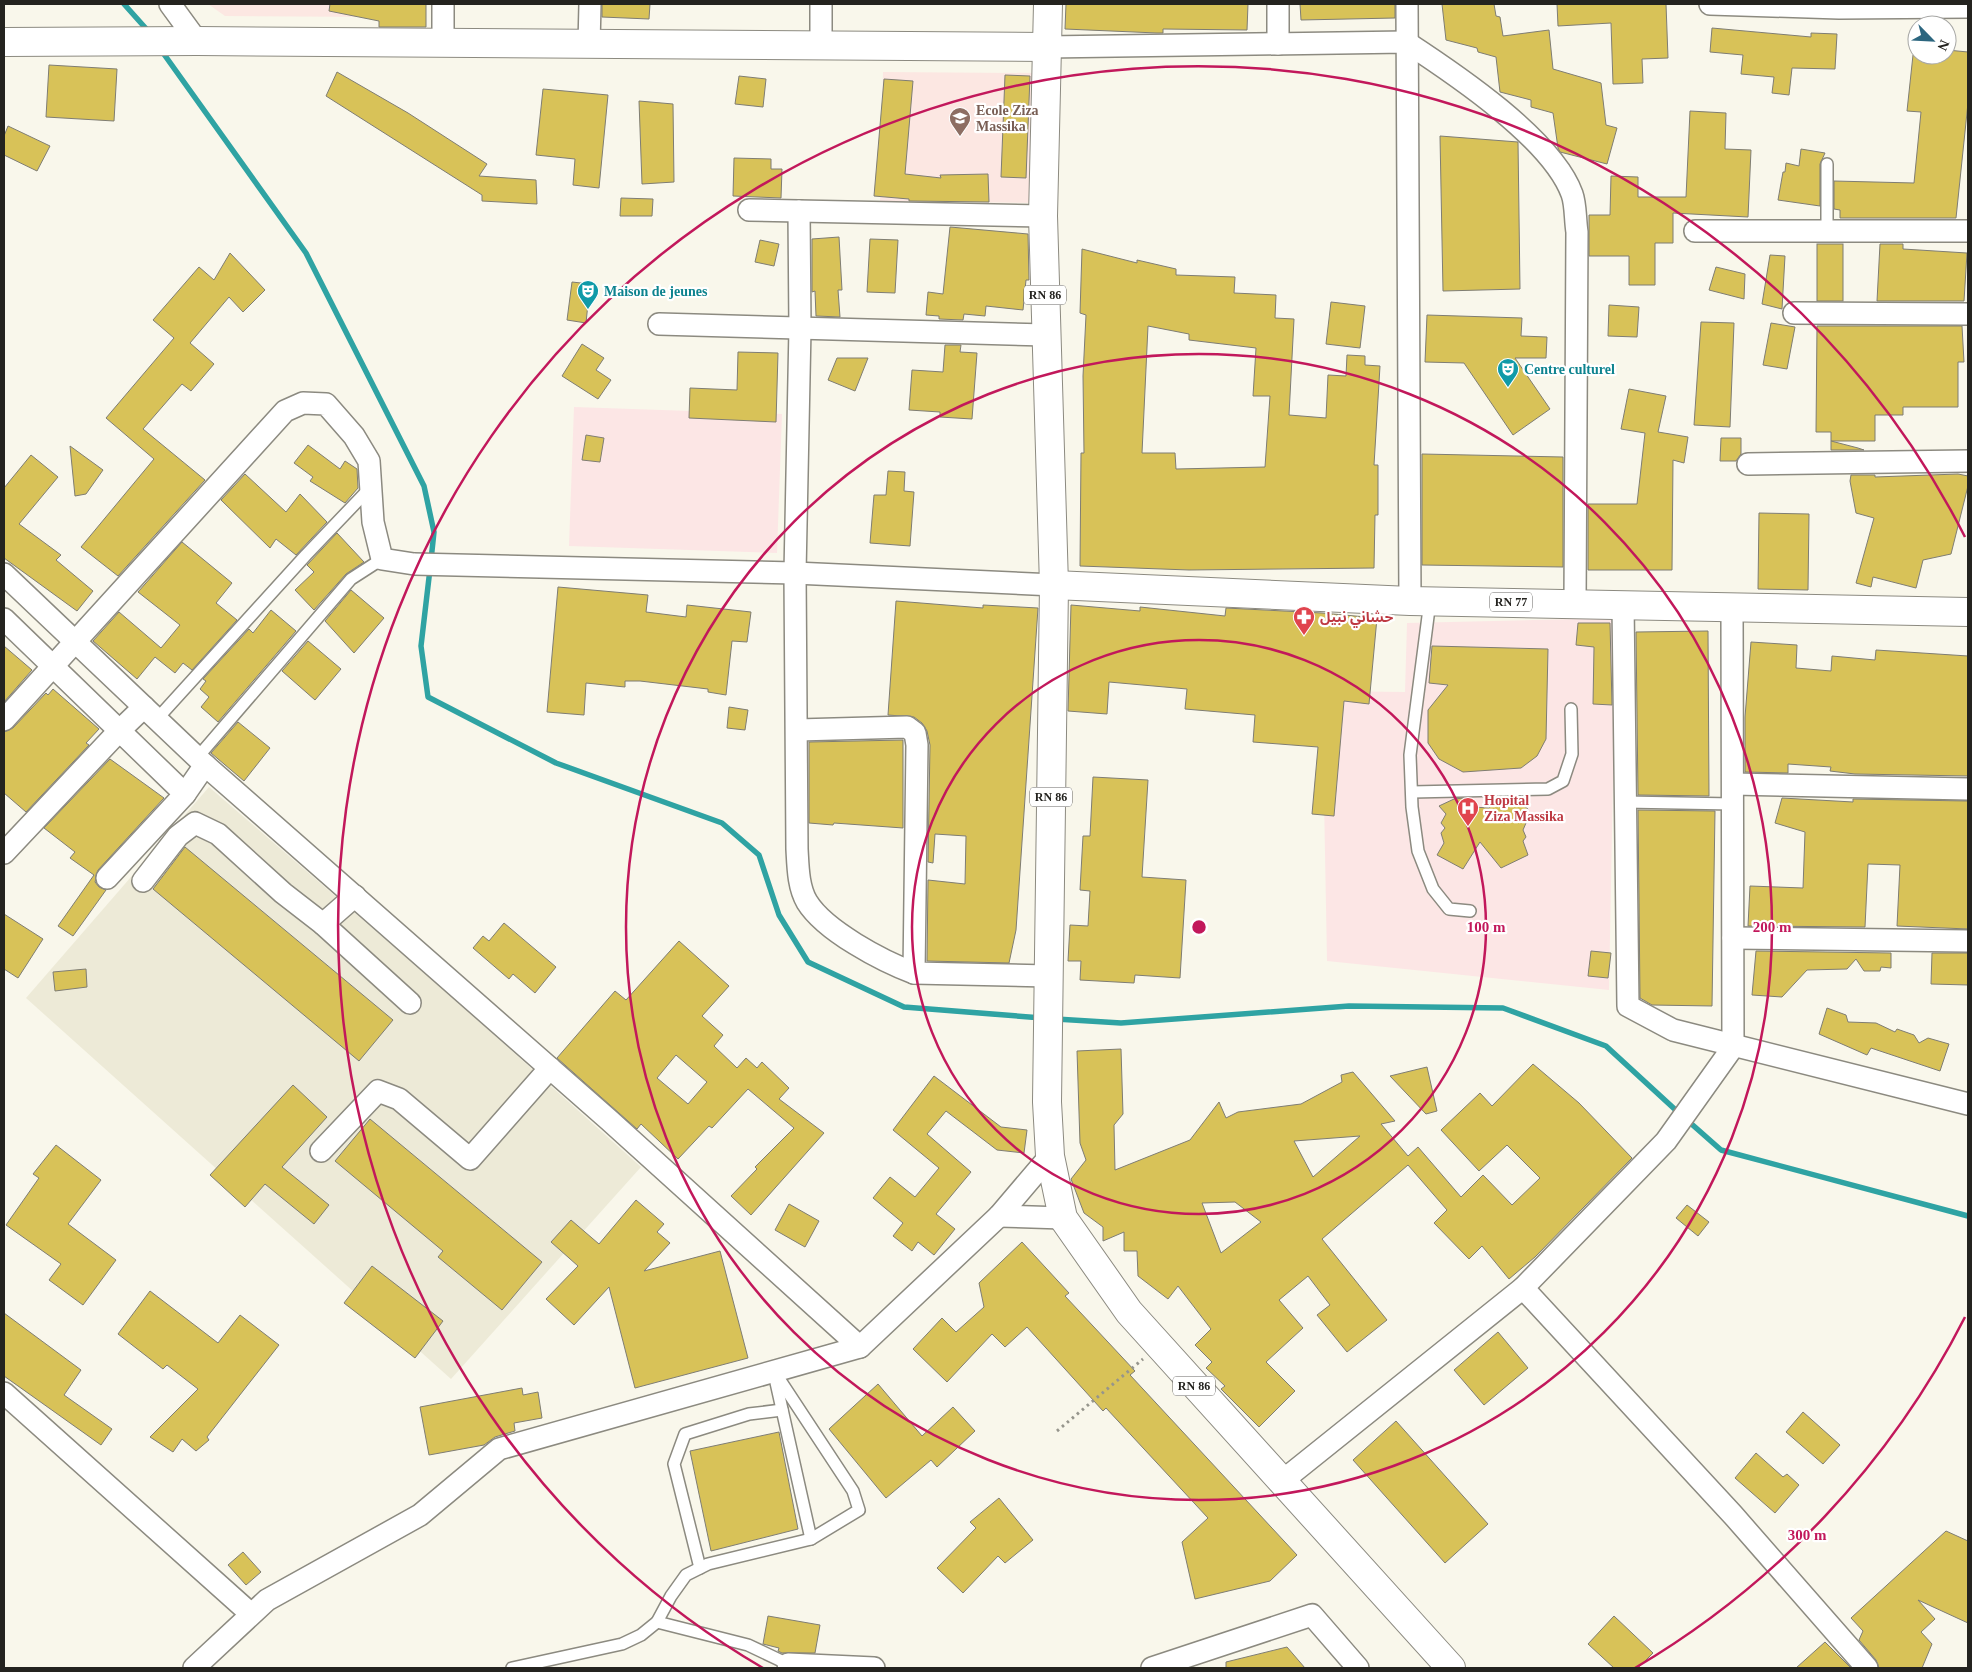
<svg xmlns="http://www.w3.org/2000/svg" width="1972" height="1672" font-family="'Times New Roman','Noto Sans Arabic',serif">
	<style>
		.built { fill: #edead7 }
		.education { fill: #fce7e2 }
		.medical { fill: #fce6e5 }
		.lines { fill: none; stroke-linecap: round; stroke-linejoin: round }
		.stream { stroke: #2fa3a3; stroke-width: 5.5 }
		.building { fill: #d8c258; stroke: #7f7d73; fill-rule: evenodd }
		.lane-casing { stroke: #8c8a80; stroke-width: 14 }
		.street-casing { stroke: #8c8a80; stroke-width: 24 }
		.secondary-casing { stroke: #8c8a80; stroke-width: 30 }
		.primary-casing { stroke: #8c8a80; stroke-width: 30 }
		.path { stroke: #96958c; stroke-width: 3; stroke-dasharray: 2.5 4; stroke-linecap: butt }
		.lane { stroke: #fff; stroke-width: 11 }
		.street { stroke: #fff; stroke-width: 21 }
		.secondary { stroke: #fff; stroke-width: 28 }
		.primary { stroke: #fff; stroke-width: 28 }
		.ring { fill: none; stroke: #c2185b; stroke-width: 2.5 }
		.labels { text-anchor: middle; dominant-baseline: central; stroke-width: 4.5; stroke-linejoin: round; paint-order: stroke }
		.shield { fill: #fff; stroke: #666562; stroke-width: 1 }
		.shield-label { font-size: 12px; font-weight: bold; fill: #24231f }
		.education-label { font-size: 14px; font-weight: bold; fill: #785e54; stroke: #fff; text-anchor: start }
		.culture-label { font-size: 14px; font-weight: bold; fill: #0d838f; stroke: #fff; text-anchor: start }
		.health-label { font-size: 14px; font-weight: bold; fill: #be3a42; stroke: #fff; text-anchor: start }
		.centre { fill: #c2185b; stroke: #fff; stroke-width: 2.5 }
		.ring-label { font-size: 15px; text-anchor: middle; font-weight: bold; fill: #c2185b; stroke: #fff; stroke-width: 4.5; stroke-linejoin: round; paint-order: stroke }
	</style>
	<rect width="100%" height="100%" fill="#f9f7eb"/>
	<!-- built -->
	<path class="built" d="M209 787 444 990 641 1167 451 1379 26 998Z"/>
	<!-- education -->
	<g class="education">
		<path d="M208 4H380L379 17 225 16Z"/>
		<path d="M883 72 1037 73 1038 203 880 201Z"/>
	</g>
	<!-- medical -->
	<g class="medical">
		<path d="M574 407 782 414 777 553 569 546Z"/>
		<path d="M1616 618 1609 990 1327 961 1322 691 1405 692 1407 623Z"/>
	</g>
	<g class="lines">
		<!-- stream -->
		<g class="stream">
			<path d="M124 4 149 32"/>
			<path d="M161 50 306 253 424 486 434 532 431 560"/>
			<path d="M430 569 421 646 428 697 556 763 722 823 759 855 779 915 808 962 904 1007 1042 1018"/>
			<path d="M1056 1019 1121 1023 1349 1006 1503 1008 1606 1046 1680 1114"/>
			<path d="M1687 1120 1721 1150 1968 1216"/>
		</g>
	</g>
	<!-- building -->
	<g class="building">
		<path d="M330 4H426V27H379V21L329 11Z"/>
		<path d="M602 4H650L649 19 602 17Z"/>
		<path d="M1066 4H1248L1247 30 1163 29V33H1157L1065 29Z"/>
		<path d="M1300 4H1395V18L1301 20Z"/>
		<path d="M1442 4H1494L1496 16 1500 17 1503 36 1549 30 1553 69 1601 83 1606 125 1617 128 1607 164 1560 152 1558 148 1553 113 1531 107V100L1500 92 1496 57 1478 52 1477 48 1446 40Z"/>
		<path d="M1557 4H1666L1668 58 1642 59 1643 83 1613 84 1611 23 1558 26Z"/>
		<path d="M1712 28 1811 37V33L1837 34 1835 69 1792 68 1789 95 1772 93 1774 77 1741 74 1743 55 1710 52Z"/>
		<path d="M1947 50 1968 52V103L1956 218H1840V210L1834 209V181L1914 183 1921 112 1907 111 1913 55H1947Z"/>
		<path d="M49 65 117 69 114 121 46 117Z"/>
		<path d="M337 72 408 113 487 164 479 176 536 180 537 204 482 201V195L326 96Z"/>
		<path d="M1005 75 1030 76 1026 178 1001 177Z"/>
		<path d="M739 76 766 79 763 107 735 104Z"/>
		<path d="M884 79 913 81 905 174 941 178 940 175 988 174 989 202 909 201V199L874 196Z"/>
		<path d="M543 89 608 95 599 188 573 185 575 159 536 155Z"/>
		<path d="M639 101 673 104 674 182 642 184Z"/>
		<path d="M1690 111 1726 113 1725 149 1751 150 1748 217 1673 213V243H1655V285H1629V256H1589V215H1610L1611 176 1638 177V197H1686Z"/>
		<path d="M8 126 50 146 37 171 4 155V136Z"/>
		<path d="M1440 136 1518 142 1520 289 1443 291Z"/>
		<path d="M1801 149 1825 153 1820 164V206L1778 200 1783 172H1785L1786 163 1799 166Z"/>
		<path d="M734 158 771 159V169H782L781 198 733 196Z"/>
		<path d="M621 198 653 199 652 216H620Z"/>
		<path d="M950 227 1028 234 1029 280H1026L1023 310 986 306 985 316 964 314 963 320 939 319V316L926 315 928 292 943 294Z"/>
		<path d="M839 237 842 290H838L840 317 816 316 815 291 812 292V239Z"/>
		<path d="M870 239 898 240 895 293 867 292Z"/>
		<path d="M760 240 779 244 774 266 755 262Z"/>
		<rect x="1817" y="244" width="26" height="57"/>
		<path d="M1880 244H1903V249L1967 253 1964 301H1877Z"/>
		<path d="M1082 249 1137 263V260L1176 269V275L1235 277 1234 293 1276 295 1275 318 1294 319 1289 415 1326 418 1328 375 1346 376 1347 355 1365 356V365L1380 366 1374 465H1378V515H1375L1374 568 1189 570 1080 566 1081 453H1084L1083 376 1086 315 1080 313ZM1148 326 1189 334V340L1256 348 1253 396H1270L1265 467 1176 469 1175 453H1142Z"/>
		<path d="M230 253 265 290 243 312 229 297 190 343 214 364 191 391 182 384 143 429 205 480 118 576 81 547 154 459 106 418 174 338 153 320 199 267 214 280Z"/>
		<path d="M1770 255 1785 256 1782 309 1762 304Z"/>
		<path d="M1716 267 1745 274 1744 299 1709 290Z"/>
		<path d="M572 282 590 284 586 323 567 320Z"/>
		<path d="M1331 302 1365 306 1360 348 1326 344Z"/>
		<path d="M1609 305 1639 307 1637 337 1608 336Z"/>
		<path d="M1427 315 1522 318 1521 336 1547 337 1546 358H1515L1550 409 1513 435 1464 363 1425 362Z"/>
		<path d="M1701 322 1734 323 1730 427 1694 425Z"/>
		<path d="M1771 323 1795 327 1787 369 1763 365Z"/>
		<path d="M1817 326H1962L1964 362H1958V407H1903V415H1875V441H1831V432H1816Z"/>
		<path d="M582 344 604 358 596 370 611 380 598 399 562 376Z"/>
		<path d="M945 345H961L960 352 977 353 972 419 940 417V412L909 410 912 370 943 372Z"/>
		<path d="M738 352 778 353 776 422 689 418 690 388 737 390Z"/>
		<path d="M837 358H868L855 391 828 380Z"/>
		<path d="M1629 389 1666 396 1658 432 1688 437 1684 463 1673 460 1672 570H1588V504H1637L1645 433 1621 429Z"/>
		<path d="M586 435 604 438 600 462 582 460Z"/>
		<path d="M1721 438H1741V454L1736 461H1720Z"/>
		<path d="M1831 441 1858 448 1864 450H1831Z"/>
		<path d="M308 445 340 469 345 461 357 469 358 488 345 503 310 481 313 477 294 463Z"/>
		<path d="M70 446 103 470 86 494 75 496Z"/>
		<path d="M1422 454 1563 457V567L1422 565Z"/>
		<path d="M31 455 58 477 19 524 61 555 56 560 93 591 77 611 4 558V488Z"/>
		<path d="M888 471 905 472 904 491 914 492 910 546 870 543 874 495H886Z"/>
		<path d="M245 474 286 512 300 494 327 522 296 555 276 539 270 548 221 500Z"/>
		<path d="M1958 474 1968 476V486L1951 554 1923 560 1916 588 1873 577 1871 587 1856 583 1874 518 1856 513 1850 481 1851 475H1875V477Z"/>
		<path d="M1759 513 1809 514 1808 590 1758 589Z"/>
		<path d="M337 533 364 562 346 574 314 610 295 590 314 572 307 565Z"/>
		<path d="M182 542 232 583 216 603 237 620 192 670 183 663 175 673 155 657 137 679 93 641 119 612 161 648 180 625 138 592Z"/>
		<path d="M558 587 648 595 646 612 686 617 687 605 751 612 747 642 732 641 726 695 708 692V689L640 681H625V687L586 683 584 715 547 712Z"/>
		<path d="M351 590 384 618 354 653 325 621Z"/>
		<path d="M896 601 983 608V605L1038 608 1016 930 1009 963 927 961 928 880 965 884 966 836 935 834 933 863 928 862 930 745 927 731 922 723 914 717 888 715Z"/>
		<path d="M1071 605 1140 611V607L1225 616 1226 608 1322 613 1377 618 1369 704 1344 701 1334 816 1312 814 1318 747 1253 742 1255 715 1185 709 1187 689 1109 682 1107 714 1068 711Z"/>
		<path d="M271 610 296 631 218 722 201 707 209 697 200 689 206 681 203 679 249 629 253 633Z"/>
		<path d="M1578 623H1610L1612 705 1593 704 1594 647 1576 645Z"/>
		<path d="M1708 631 1709 796 1638 795 1636 632Z"/>
		<path d="M308 641 341 669 315 700 282 671Z"/>
		<path d="M1751 642 1797 645 1796 668 1831 671 1832 656 1875 660 1876 650 1968 656V776L1855 774 1830 771 1831 767 1788 764V773L1745 772V717Z"/>
		<path d="M4 646 32 670 4 702Z"/>
		<path d="M1432 646 1548 649 1546 739 1537 756 1521 768 1463 772 1439 759 1428 743V710L1448 685 1429 683Z"/>
		<path d="M53 689 99 729 86 743 89 745 26 812 4 793V732L13 728 46 693 48 695Z"/>
		<path d="M729 707 748 710 745 730 727 728Z"/>
		<path d="M238 722 270 748 244 781 211 753Z"/>
		<path d="M903 740V828L834 823 833 825 809 823V742Z"/>
		<path d="M110 759 164 798 98 870 95 882 99 887 106 890 73 936 58 926 94 875 70 858 75 852 44 828Z"/>
		<path d="M1093 777 1148 780 1142 877 1186 880 1180 978 1135 975 1134 983 1080 980 1081 961H1068L1070 925 1088 926 1090 891 1080 890 1083 836H1090Z"/>
		<path d="M1511 797 1528 809 1523 822 1526 823 1523 830 1526 837 1523 841 1528 855 1501 868 1480 842 1463 869 1437 855 1444 843 1441 833 1445 828 1441 823 1446 814 1439 806 1454 799 1464 798 1473 807 1489 808 1500 798Z"/>
		<path d="M1782 798 1853 802V799L1968 801V929L1897 926 1900 865 1868 864 1865 927 1748 926 1750 886 1803 888 1805 832 1775 823Z"/>
		<path d="M1638 810 1715 811 1712 1006 1652 1005 1640 998Z"/>
		<path d="M185 847 393 1020 359 1061 153 889Z"/>
		<path d="M4 914 43 939 18 978 4 969Z"/>
		<path d="M504 923 556 967 535 993 513 974 509 979 473 948 483 936 489 941Z"/>
		<path d="M679 941 729 986 702 1016 723 1035 714 1046 737 1068 746 1058 757 1068 762 1062 789 1088 779 1099 824 1133 751 1215 731 1196 757 1169 755 1167 794 1128 748 1089 712 1128 709 1126 678 1159 641 1124 637 1129 557 1058 615 991 626 1000ZM676 1055 707 1082 688 1104 657 1078Z"/>
		<path d="M1591 951 1611 953 1608 978 1588 976Z"/>
		<path d="M1756 951 1891 953V968L1881 967 1880 971H1864L1856 959 1847 969 1807 970 1782 997 1752 995Z"/>
		<path d="M1932 953H1968V985L1931 984Z"/>
		<path d="M86 969 87 987 55 991 53 972Z"/>
		<path d="M1827 1008 1846 1015 1848 1022 1876 1023 1895 1032 1897 1029 1914 1035 1919 1043 1928 1038 1949 1044 1940 1071 1871 1048 1867 1055 1819 1034Z"/>
		<path d="M1121 1049 1123 1114 1114 1125 1115 1170 1190 1140 1219 1102 1226 1118 1238 1112 1301 1104 1342 1082 1341 1075 1353 1072 1395 1121 1381 1124 1408 1156 1418 1147 1461 1197 1483 1175 1512 1205 1540 1178 1507 1145 1479 1171 1441 1130 1480 1093 1492 1106 1533 1064 1579 1103 1632 1158 1535 1257 1509 1279 1482 1246 1469 1259 1434 1223 1447 1210 1408 1165 1322 1239 1387 1320 1347 1352 1317 1315 1330 1305 1308 1276 1279 1300 1303 1328 1266 1362 1295 1391 1259 1427 1221 1389 1225 1386 1206 1368 1212 1362 1195 1345 1211 1329 1178 1286 1168 1299 1138 1276 1137 1251H1124V1232L1103 1241V1227L1084 1213 1071 1179 1086 1160 1080 1143 1077 1051ZM1360 1136 1313 1177 1294 1141ZM1235 1202 1261 1222 1221 1253 1202 1203Z"/>
		<path d="M1427 1067 1437 1111 1426 1114 1390 1076Z"/>
		<path d="M934 1076 1001 1127 1027 1130 1024 1153 997 1150 946 1111 927 1134 971 1172 936 1214 955 1229 934 1255 918 1242 912 1251 893 1236 903 1223 873 1198 890 1177 915 1197 939 1168 893 1130Z"/>
		<path d="M293 1085 327 1117 282 1167 329 1205 314 1224 265 1184 245 1207 210 1175Z"/>
		<path d="M370 1119 542 1262 502 1310 438 1257 443 1251 335 1161Z"/>
		<path d="M56 1145 101 1180 68 1224 116 1260 83 1305 49 1280 61 1264 6 1225 39 1178 33 1174Z"/>
		<path d="M636 1200 664 1224 657 1232 670 1243 644 1271 720 1251 748 1358 635 1388 609 1287 574 1325 546 1299 578 1266 551 1242 571 1220 599 1244Z"/>
		<path d="M789 1204 819 1221 805 1247 775 1230Z"/>
		<path d="M1687 1205 1709 1222 1698 1236 1676 1218Z"/>
		<path d="M1022 1242 1069 1293 1065 1296 1135 1371 1130 1375 1297 1555 1270 1581 1195 1599 1182 1542 1208 1518 1106 1408 1103 1411 1027 1327 1005 1347 992 1334 947 1382 913 1349 942 1318 956 1332 984 1307 979 1283Z"/>
		<path d="M372 1266 443 1321 415 1358 344 1303Z"/>
		<path d="M150 1291 218 1343 240 1315 279 1345 207 1437 209 1440 196 1451 182 1439 173 1452 150 1437 198 1389 167 1365 163 1369 118 1334Z"/>
		<path d="M4 1313 81 1370 64 1395 112 1429 101 1445 4 1376Z"/>
		<path d="M1498 1332 1528 1368 1484 1405 1454 1370Z"/>
		<path d="M878 1384 922 1436 953 1407 975 1431 937 1467 931 1460 886 1498 829 1429Z"/>
		<path d="M522 1388 523 1395 538 1392 542 1418 514 1423 515 1431 495 1437 484 1445 429 1455 420 1407Z"/>
		<path d="M1803 1412 1840 1445 1823 1464 1786 1432Z"/>
		<path d="M1396 1421 1488 1524 1445 1563 1353 1460Z"/>
		<path d="M779 1432 798 1529 711 1551 690 1451Z"/>
		<path d="M1756 1453 1783 1477 1787 1474 1799 1485 1775 1513 1735 1478Z"/>
		<path d="M999 1498 1033 1540 1005 1563 998 1556 963 1593 937 1568 976 1528 970 1522Z"/>
		<path d="M1946 1531 1968 1541V1623L1918 1600 1935 1619 1921 1632 1932 1644 1922 1668H1879L1876 1660 1859 1640 1863 1631 1851 1618Z"/>
		<path d="M243 1552 261 1572 246 1585 228 1565Z"/>
		<path d="M768 1616 820 1625 815 1653H782L778 1651 779 1648 763 1644Z"/>
		<path d="M1614 1616 1653 1653 1638 1668H1614L1588 1644Z"/>
		<path d="M1825 1642 1851 1668H1796Z"/>
		<path d="M1287 1647 1305 1668H1226V1662Z"/>
	</g>
	<g class="lines">
		<!-- lane casing -->
		<g class="lane-casing">
			<g id="lane">
				<path d="M1827 164V232"/>
				<path d="M1430 601 1410 755 1412 807 1418 851 1433 889 1449 909 1470 911"/>
				<path d="M157 719 306 555 370 488"/>
				<path d="M197 758 351 579 382 559"/>
				<path d="M1412 792 1548 789 1563 781 1572 754 1571 709"/>
				<path d="M1625 802 1733 804"/>
				<path d="M775 1378 811 1539"/>
				<path d="M700 1568 674 1464 685 1434 749 1414 782 1410"/>
				<path d="M657 1622 748 1645 788 1664"/>
				<path d="M512 1668 622 1644 641 1635 657 1622 671 1596 686 1575 708 1564 811 1539 859 1510 853 1491 774 1371"/>
			</g>
		</g>
		<!-- street casing -->
		<g class="street-casing">
			<g id="street">
				<path d="M170 4 197 41"/>
				<path d="M1278 4V44"/>
				<path d="M1407 4 1410 601"/>
				<path d="M1710 4 1839 8 1968 7"/>
				<path d="M443 42V4"/>
				<path d="M589 44 590 4"/>
				<path d="M821 46V4"/>
				<path d="M1047 47 1406 42C1455 74 1552 139 1572 194 1576 205 1575 220 1577 232L1575 603"/>
				<path d="M749 210 1043 216"/>
				<path d="M799 211 800 328 795 573 797 849C798 866 798 887 807 902 825 931 882 961 914 973"/>
				<path d="M1695 231H1968"/>
				<path d="M1794 313 1968 314"/>
				<path d="M659 324 1046 335"/>
				<path d="M1748 464 1968 461"/>
				<path d="M4 574 205 765 609 1120 860 1347 999 1216 1050 1156"/>
				<path d="M1623 604 1628 1006 1673 1030 1968 1104"/>
				<path d="M4 619 185 794"/>
				<path d="M4 720 285 411 303 403 326 404 354 436 369 461 373 522 382 559 414 564 795 573 1054 585"/>
				<path d="M798 730 907 727 915 733 917 745 914 973 1048 976"/>
				<path d="M1733 784 1968 789"/>
				<path d="M4 853 119 731 144 707"/>
				<path d="M107 878 185 794 205 765"/>
				<path d="M143 881 178 836 195 823 218 834 283 893 323 924 355 896"/>
				<path d="M323 924 410 1003"/>
				<path d="M1733 938 1968 941"/>
				<path d="M321 1151 378 1091 399 1099 470 1159 550 1068"/>
				<path d="M999 1216 1063 1218"/>
				<path d="M1523 1288 1733 1515 1867 1668"/>
				<path d="M4 1393 251 1614"/>
				<path d="M1281 1482 1523 1288 1666 1141 1733 1047 1732 607"/>
				<path d="M788 1664 874 1668"/>
				<path d="M194 1668 267 1600 420 1515 499 1449 860 1347"/>
				<path d="M1152 1668 1312 1615 1358 1668"/>
			</g>
		</g>
		<!-- secondary casing -->
		<g class="secondary-casing">
			<path id="secondary" d="M4 42 197 41 1047 47"/>
		</g>
		<!-- primary casing -->
		<g class="primary-casing">
			<g id="primary">
				<path d="M1048 4 1043 216 1054 585 1047 1102 1050 1156 1063 1218 1129 1312 1451 1668"/>
				<path d="M1054 585 1410 601 1968 612"/>
			</g>
		</g>
		<!-- path -->
		<path class="path" d="M1057 1431 1143 1359"/>
		<!-- lane -->
		<use href="#lane" class="lane"/>
		<!-- street -->
		<use href="#street" class="street"/>
		<!-- secondary -->
		<use href="#secondary" class="secondary"/>
		<!-- primary -->
		<use href="#primary" class="primary"/>
	</g>
	<!-- distance rings -->
	<g class="ring">
		<circle cx="1199" cy="927" r="287"/>
		<circle cx="1199" cy="927" r="573"/>
		<path d="M1965 1317A860 860 0 0 1 1635 1668M763 1668A860 860 0 1 1 1965 537"/>
	</g>
	<!-- icons -->
	<defs>
		<g id="school-pin" transform="scale(1.125)"><path d="M0 17L-7.5 6A9.5 9.5 0 1 1 7.5 6Z" fill="#8d6e63" stroke="#fff"/><path d="M0-5L7-2L0 1L-7-2ZM-4 1L0 2.5L4 1V4Q0 6-4 4Z" fill="#fff"/></g>
		<g id="theatre-pin" transform="scale(1.125)"><path d="M0 17L-7.5 6A9.5 9.5 0 1 1 7.5 6Z" fill="#0f9aa8" stroke="#fff"/><path d="M-5-5.5Q0-4 5-5.5V0Q5 5 0 6Q-5 5-5 0ZM-3.3-2.5H-1v1.5H-3.3ZM1-2.5H3.3v1.5H1ZM-2.8 1Q0 5.5 2.8 1Z" fill="#fff"/></g>
		<g id="pharmacy-pin" transform="scale(1.125)"><path d="M0 17L-7.5 6A9.5 9.5 0 1 1 7.5 6Z" fill="#e0444e" stroke="#fff"/><path d="M-2-6h4v4h4v4h-4v4h-4v-4h-4v-4h4Z" fill="#fff"/></g>
		<g id="hospital-pin" transform="scale(1.125)"><path d="M0 17L-7.5 6A9.5 9.5 0 1 1 7.5 6Z" fill="#e0444e" stroke="#fff"/><path d="M-5-5h3v3.5h4V-5h3V5h-3V1.5h-4V5h-3Z" fill="#fff"/></g>
	</defs>
	<g fill-rule="evenodd">
		<use href="#school-pin" x="960" y="118"/>
		<use href="#theatre-pin" x="588" y="291"/>
		<use href="#theatre-pin" x="1508" y="369"/>
		<use href="#pharmacy-pin" x="1304" y="617"/>
		<use href="#hospital-pin" x="1468" y="808"/>
	</g>
	<g class="labels">
		<!-- shield labels -->
		<g class="shield">
			<rect x="1024" y="285.5" width="42" height="19" rx="4"/>
			<rect x="1490" y="592.5" width="42" height="19" rx="4"/>
			<rect x="1030" y="787.5" width="42" height="19" rx="4"/>
			<rect x="1173" y="1376.5" width="42" height="19" rx="4"/>
		</g>
		<g class="shield-label">
			<text x="1045" y="295">RN 86</text>
			<text x="1511" y="602">RN 77</text>
			<text x="1051" y="797">RN 86</text>
			<text x="1194" y="1386">RN 86</text>
		</g>
		<!-- education labels -->
		<g class="education-label">
			<text x="976" y="110">Ecole Ziza<tspan x="976" dy="16">Massika</tspan></text>
		</g>
		<!-- culture labels -->
		<g class="culture-label">
			<text x="604" y="291">Maison de jeunes</text>
			<text x="1524" y="369">Centre culturel</text>
		</g>
		<!-- health labels -->
		<g class="health-label">
			<text x="1320" y="617">حشاني نبيل</text>
			<text x="1484" y="800">Hopital<tspan x="1484" dy="16">Ziza Massika</tspan></text>
		</g>
	</g>
	<circle cx="1199" cy="927" r="8" class="centre"/>
	<g class="ring-label">
		<text x="1486" y="932">100 m</text>
		<text x="1772" y="932">200 m</text>
		<text x="1807" y="1540">300 m</text>
	</g>
	<!-- border -->
	<rect width="1972" height="1672" fill="none" stroke="#24231f" stroke-width="10"/>
	<!-- north arrow -->
	<g transform="translate(1932 40) rotate(114)"><circle r="24" fill="#ffffff" stroke="#a7a7a5"/>
	<path d="M0-4L9 19L0 12L-9 19Z" fill="#2c667f"/>
	<text y="-8" font-size="14" font-weight="bold" text-anchor="middle" fill="#24231f">N</text>
	</g>
</svg>
